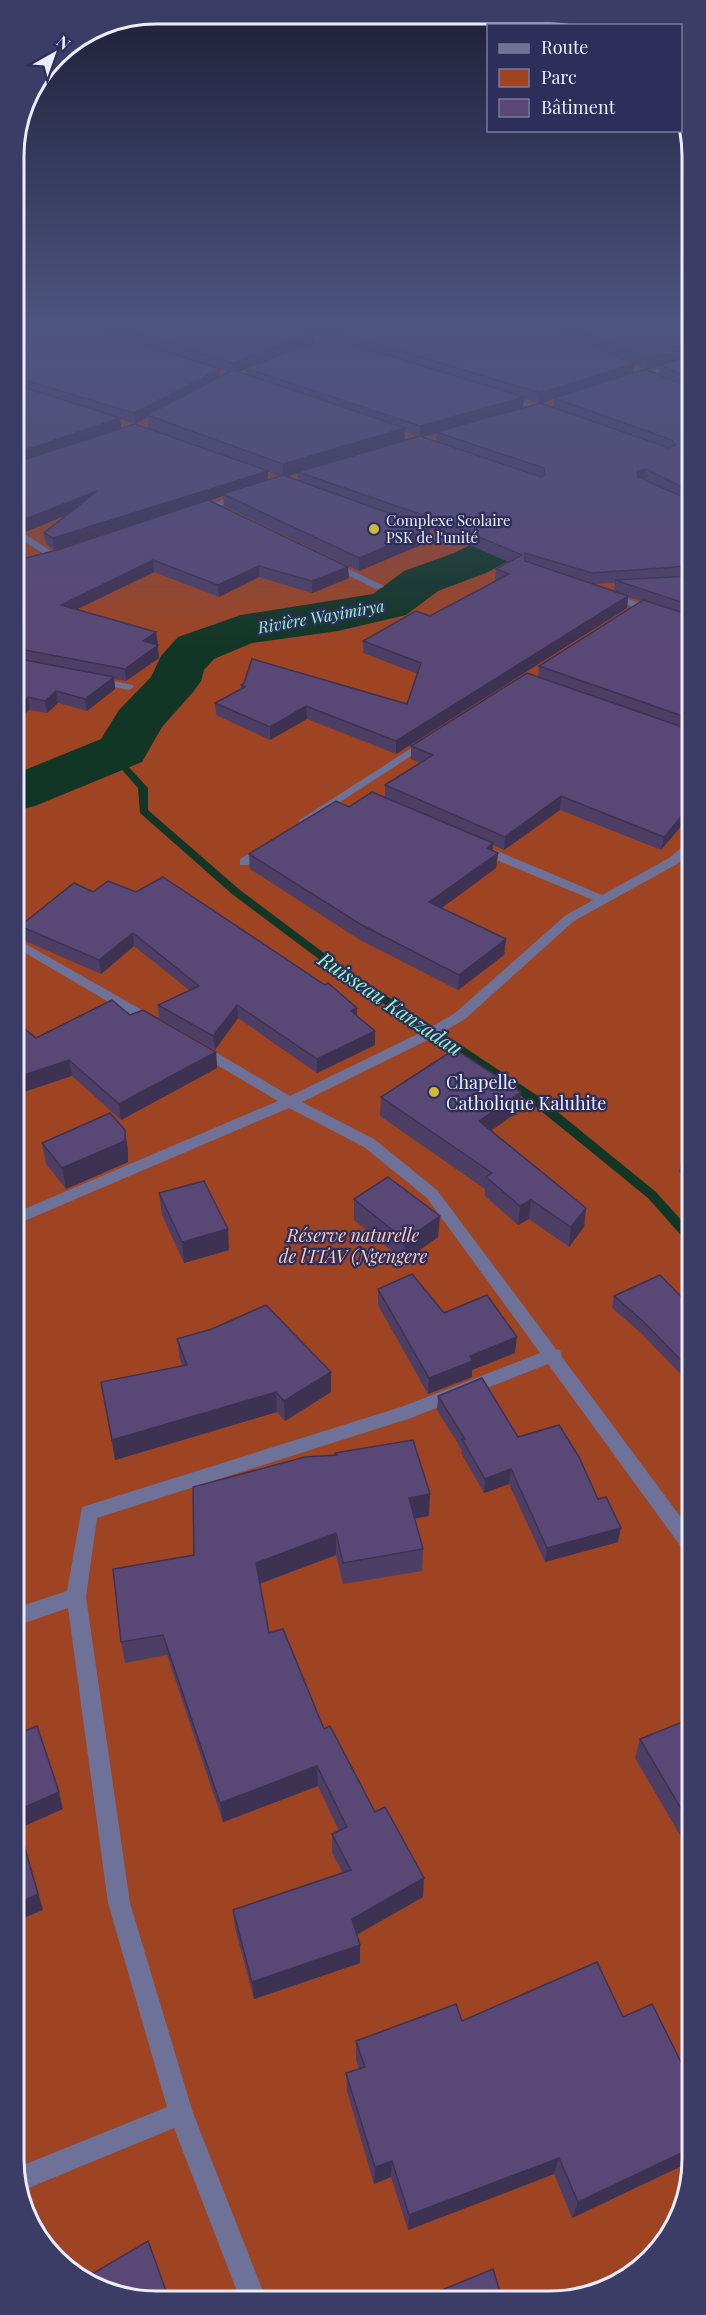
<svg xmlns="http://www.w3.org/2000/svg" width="706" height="2315" font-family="'Playfair Display',serif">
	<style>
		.green { fill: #9e4423 }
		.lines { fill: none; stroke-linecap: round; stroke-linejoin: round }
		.stream { fill: #123625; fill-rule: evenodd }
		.river { fill: #123625; fill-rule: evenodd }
		.minor { fill: #6e7298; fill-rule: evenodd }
		.wall { fill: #4d3e65; fill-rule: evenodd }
		.shaded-wall { fill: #3e3253 }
		.building { fill: #594876; stroke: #3e3253; stroke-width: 1.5 }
		.poi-dot { fill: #cdb938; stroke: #2d2e5a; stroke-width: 2 }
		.labels { text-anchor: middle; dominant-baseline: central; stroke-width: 4.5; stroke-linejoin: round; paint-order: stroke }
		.far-poi-label { font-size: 15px; fill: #ebedfe; stroke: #2d2e5a; text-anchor: start }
		.far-water-label { font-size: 16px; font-style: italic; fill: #8efbc3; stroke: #2d2e5a }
		.poi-label { font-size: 18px; fill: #ebedfe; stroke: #2d2e5a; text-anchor: start }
		.park-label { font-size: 18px; font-style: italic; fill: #fecab8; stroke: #2d2e5a }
		.water-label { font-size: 20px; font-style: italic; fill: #8efbc3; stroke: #2d2e5a }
		.rim { fill: none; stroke: #ebedfe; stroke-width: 3 }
	</style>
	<rect width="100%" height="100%" fill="#373965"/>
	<!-- green -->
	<path class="green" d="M14 322H690L692 2168 682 2213 657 2253 622 2282 578 2299H128L55 2260 16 2187Z"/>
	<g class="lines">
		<!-- stream -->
		<path class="stream" d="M123 747 127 750 126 764 148 788V810L240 890 340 965 538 1096 656 1192 691 1231V1244L687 1242 648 1198 530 1102 332 969 232 894 140 813 138 788 117 764 119 750Z"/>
		<!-- river -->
		<path class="river" d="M577 488 592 492 598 501 592 510 542 543 486 573 438 591 406 615 338 631 252 643 214 659 204 670 201 681 193 692 162 727 142 762 35 806 15 811V774L101 739 119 710 151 677 161 656 178 637 241 615 373 594 404 571 454 553 510 525 562 492Z"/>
		<!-- minor -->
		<g class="minor">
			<path d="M258 322H267L342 347 336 348Z"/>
			<path d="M690 359V363L634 380 630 378Z"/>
			<path d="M504 396 553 410 554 412 550 414 501 400Z"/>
			<path d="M243 493 246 494V498L197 513 193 510Z"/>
			<path d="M14 528 17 529 60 557 52 559 14 535Z"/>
			<path d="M409 528H415L456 544 449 546 409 532Z"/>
			<path d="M330 560 382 585 384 587 376 589 327 565V561Z"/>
			<path d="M607 594H613L690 620V626L607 598Z"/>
			<path d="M94 677 133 685 134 687 129 690 90 682V678Z"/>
			<path d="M427 738 431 739V743L308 823H300L298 821Z"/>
			<path d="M266 843 270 844V850L248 865H240V859Z"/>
			<path d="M687 843H691V852L677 864 574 921 465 1019 436 1036 302 1102 374 1139 437 1190 556 1349 560 1350 562 1357 691 1531V1553L684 1551 548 1364 411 1418 97 1518 86 1597 130 1903 193 2113 266 2299H240L174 2128 19 2192 16 2187V2168L167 2107 108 1903 68 1608 16 1626 15 1608 67 1591 82 1507 401 1407 540 1353 427 1198 364 1147 289 1108 15 1225V1213L278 1101 195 1052 193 1049 195 1046H205L290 1096 426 1030 455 1013 566 915 593 900 475 851V845H483L602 895 669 858Z"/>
			<path d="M15 938 158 1019 160 1022 158 1025H148L15 947Z"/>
		</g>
	</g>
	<!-- wall -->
	<g class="wall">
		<path d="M14 322H690L691 788 661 850 560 810 504 850 493 845V851L498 853 496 868 441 908 506 939 504 955 458 990 360 940 250 869 249 854 349 807 385 797V785L420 763 411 759V746L538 677 539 666 642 601 628 597 627 608 396 754 307 719 270 740 216 715 215 703 241 689V685L407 704 418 674 363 653V641L430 616 495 581 496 569 509 562 446 535 430 529V541L359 571 224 506 223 496 209 501 349 578 312 593 259 577 219 597 154 572 77 609 158 644 156 645 159 658 126 681 114 679 115 689 87 711 58 703 47 713 29 710 14 723V561L57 550 162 515 54 550 46 544 44 533 67 515 25 532 14 526ZM83 325 90 326 229 372 220 377V369ZM314 334 326 338 314 342ZM622 359 646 369 633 373ZM660 366 658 374 647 369ZM246 369V375L237 372ZM524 399 538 403 523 408ZM554 399 553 407 541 403ZM148 417V428H121L120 419 135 424ZM405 432 418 437 405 441ZM436 433V442L422 437ZM268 472 279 476 268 480ZM298 473V480L287 476ZM615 583 614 591 595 584Z"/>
		<path d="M93 892 357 1008V1016L375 1045 317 1073 238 1018 215 1050 159 1018 158 1005 189 990 134 946 101 974 23 940 20 926Z"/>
		<path d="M130 1015 216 1052 217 1068 121 1120 72 1076 36 1038Z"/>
		<path d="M381 1097 519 1111 491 1130 586 1208 584 1227 569 1247 529 1219 518 1225 485 1196V1189L380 1116Z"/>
		<path d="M125 1130 128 1151V1162L66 1189 46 1164 42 1143Z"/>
		<path d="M691 1147V1183L679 1172 683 1151Z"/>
		<path d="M159 1193 229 1250 184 1263 162 1215Z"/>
		<path d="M354 1199 438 1237 404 1261 354 1220Z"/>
		<path d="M378 1289 444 1313 515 1353 472 1370V1377L428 1394 378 1305Z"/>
		<path d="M614 1296 691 1307V1385L641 1333 612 1308Z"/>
		<path d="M177 1339 331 1392 285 1421 277 1412 115 1460 101 1382 182 1366 180 1359Z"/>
		<path d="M438 1396 518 1437 618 1542 545 1562 509 1484 484 1493 461 1453 462 1450 437 1410Z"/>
		<path d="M335 1453 429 1516 414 1518 423 1549 422 1571 343 1584 336 1555 260 1584 269 1633 324 1729 375 1812 423 1897 357 1935 360 1963 254 1999 235 1928 233 1910 343 1873 332 1853V1834L339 1831 318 1786 223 1822 167 1655 125 1663 121 1642 194 1555 335 1455Z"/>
		<path d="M692 1718V1839L684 1842 635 1758 640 1739Z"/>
		<path d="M623 2017 692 2084V2161L572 2218 554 2174 408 2230 391 2177 374 2184 347 2091 346 2073 359 2069 356 2060V2041L462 2021Z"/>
	</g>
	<!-- shaded-wall -->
	<g class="shaded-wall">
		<path d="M314 333V343L233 374 232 363Z"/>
		<path d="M690 348V358L646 370 647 359Z"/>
		<path d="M634 364 633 375 554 398V399L539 404 540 393Z"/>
		<path d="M220 369V379L147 415 148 417 135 424 134 413Z"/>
		<path d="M524 397 523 408 420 438V426Z"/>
		<path d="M120 418 121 429 14 466V454Z"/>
		<path d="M405 428V442L298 472V473L283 478V464Z"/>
		<path d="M646 469 645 480 636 482 637 471Z"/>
		<path d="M268 471V482L223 494V496L54 550 53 538Z"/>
		<path d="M97 491 98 502 25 532 23 520Z"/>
		<path d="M430 528V541L359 571V558Z"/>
		<path d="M153 560 154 572 63 616 61 605Z"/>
		<path d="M259 566V577L219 597 218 585Z"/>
		<path d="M348 567 349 578 312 593V581Z"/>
		<path d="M628 596 627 608 396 754V741Z"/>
		<path d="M156 632 158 644 144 653 143 641Z"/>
		<path d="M158 645 159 658 126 681 125 669Z"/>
		<path d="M114 677 115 689 87 711 85 699Z"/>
		<path d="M56 691 58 703 47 713 45 701Z"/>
		<path d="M28 697 29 710 14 723V709Z"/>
		<path d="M306 706 307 719 270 740V727Z"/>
		<path d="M691 777V788L680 801 682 787Z"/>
		<path d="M561 796 560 810 504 850 505 837Z"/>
		<path d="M691 805V815L661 850 664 837Z"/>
		<path d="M493 843 492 857 498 853 496 868 428 918 429 902 487 848Z"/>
		<path d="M133 933 134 946 101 974 99 960Z"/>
		<path d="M506 939 504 955 458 990 459 975Z"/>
		<path d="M237 1005 238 1018 215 1050 213 1036Z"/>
		<path d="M357 1008V1022L351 1011Z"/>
		<path d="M375 1031V1045L317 1073V1059Z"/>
		<path d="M216 1052 217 1068 121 1120 119 1104Z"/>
		<path d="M69 1060 72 1076 15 1095V1078Z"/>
		<path d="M521 1092 519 1111 478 1140 479 1121Z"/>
		<path d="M125 1130 128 1151V1162L66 1189 62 1168Z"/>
		<path d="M531 1200 529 1219 518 1225 520 1206Z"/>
		<path d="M586 1208 584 1227 569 1247 571 1227Z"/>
		<path d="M440 1216 438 1237 404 1261 405 1240Z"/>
		<path d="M228 1229 229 1250 184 1263 182 1242Z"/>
		<path d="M517 1337 515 1353 472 1370V1377L428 1394 429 1378 470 1356Z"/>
		<path d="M331 1372V1392L285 1421 284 1401Z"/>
		<path d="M276 1392 277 1412 115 1460 112 1440Z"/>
		<path d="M511 1469 509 1484 484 1493 485 1479Z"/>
		<path d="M430 1494 429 1516 408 1520 409 1498Z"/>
		<path d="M621 1528 618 1542 545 1562 547 1548Z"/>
		<path d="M336 1533V1555L258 1584 256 1563Z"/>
		<path d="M317 1766 318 1786 223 1822 220 1803Z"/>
		<path d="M59 1792 63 1809 20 1828 43 1910 16 1921V1811Z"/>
		<path d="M690 1824H692V1839L684 1842Z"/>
		<path d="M424 1878 423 1897 352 1937V1919Z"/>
		<path d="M360 1945V1963L254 1999 252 1982Z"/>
		<path d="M692 2148V2161L572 2218 578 2202Z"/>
		<path d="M559 2158 554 2174 408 2230 409 2215Z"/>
		<path d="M392 2161 391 2177 374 2184 375 2167Z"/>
	</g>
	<!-- building -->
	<g class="building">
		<path d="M14 322H74L220 369 134 413 14 377Z"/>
		<path d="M106 322H280L314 333 232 363Z"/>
		<path d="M305 322H541L634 364 540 393Z"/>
		<path d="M561 322H690V348L647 359Z"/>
		<path d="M328 337 524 397 420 426 246 368Z"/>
		<path d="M690 356V379L660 365Z"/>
		<path d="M646 369 690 388V491L646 469 637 471 638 477 690 500V566L592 573 525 553V561L628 596 396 741 306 706 270 727 215 703 245 687 241 685 244 683 252 659 407 704 421 663 363 641 416 611 430 616 509 574 496 569 522 555 446 523 298 472 420 436 541 477 545 475 544 468 436 432 540 403 669 448 675 445 672 440 554 398Z"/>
		<path d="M233 370 405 428 283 464 147 415Z"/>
		<path d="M14 384 120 418 14 454Z"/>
		<path d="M135 424 268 471 53 538 44 533 97 491 23 520 14 516V463Z"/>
		<path d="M283 475 430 528 359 558 223 494Z"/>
		<path d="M208 500 348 567 312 581 259 566 218 585 153 560 61 605 156 632 143 641 158 645 125 669 14 648V561L57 550Z"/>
		<path d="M690 576V605L615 580Z"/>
		<path d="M643 600 690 615 691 719 539 666Z"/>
		<path d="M14 658 114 677 85 699 56 691 45 701 28 697 14 709Z"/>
		<path d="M527 673 691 730V777L682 787 691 790V805L664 837 561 796 505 837 385 785 433 755 411 746Z"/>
		<path d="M372 792 493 843 487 848 498 853 429 902 506 939 459 975 360 924 249 854 336 801 349 807Z"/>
		<path d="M163 877 325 985 328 983 357 1008 351 1011 375 1031 317 1059 237 1005 213 1036 158 1005 199 986 133 933 99 960 20 926 74 883 93 892 108 881 136 892Z"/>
		<path d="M112 1000 130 1015 143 1010 216 1052 119 1104 69 1060 15 1078V1031L22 1027 36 1038Z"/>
		<path d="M455 1049 521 1092 479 1121 586 1208 571 1227 531 1200 520 1206 486 1177 492 1173 381 1097Z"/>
		<path d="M110 1113 125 1130V1141L62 1168 42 1143Z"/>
		<path d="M691 1147V1158L683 1151Z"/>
		<path d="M388 1177 440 1216 405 1240 354 1199Z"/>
		<path d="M204 1181 228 1229 182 1242 159 1193Z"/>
		<path d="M412 1274 444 1313 487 1295 517 1337 470 1356 473 1361 429 1378 378 1289Z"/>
		<path d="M660 1275 691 1307V1371L644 1322 614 1296Z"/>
		<path d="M266 1305 331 1372 284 1401 276 1392 112 1440 101 1382 187 1365 177 1339 212 1329Z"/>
		<path d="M482 1378 518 1437 559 1425 579 1457 598 1499 606 1497 621 1528 547 1548 511 1469 485 1479 462 1439H465L438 1396Z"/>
		<path d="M413 1440 430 1494 409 1498 423 1549 343 1563 336 1533 256 1563 269 1633 283 1629 324 1729 330 1726 375 1812 385 1807 424 1878 352 1919 360 1945 252 1982 233 1910 351 1870 332 1834 347 1827 317 1766 220 1803 163 1635 121 1642 113 1569 194 1555 193 1487 305 1457 337 1455 335 1453Z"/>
		<path d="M692 1718V1824H690L640 1739Z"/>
		<path d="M37 1726 59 1792 16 1811V1735Z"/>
		<path d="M16 1818 38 1894 16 1904Z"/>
		<path d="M597 1962 623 2017 652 2004 692 2084V2148L578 2202 559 2158 409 2215 392 2161 375 2167 346 2073 365 2067 356 2041 456 2004 462 2021Z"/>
		<path d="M148 2241 169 2299H128L87 2277Z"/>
		<path d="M493 2269 502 2299H420Z"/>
	</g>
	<!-- sky -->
	<linearGradient id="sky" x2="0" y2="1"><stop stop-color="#1e1f38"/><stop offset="0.5" stop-color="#4d547e"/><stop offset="1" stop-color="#4d547e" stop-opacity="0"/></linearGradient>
	<rect width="706" height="646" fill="url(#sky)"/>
	<!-- markers -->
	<g class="poi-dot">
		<circle cx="374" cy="529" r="6"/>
		<circle cx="434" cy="1092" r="6"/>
	</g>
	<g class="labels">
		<!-- far-poi labels -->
		<g class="far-poi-label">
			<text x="386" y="520">Complexe Scolaire<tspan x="386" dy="17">PSK de l'unité</tspan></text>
		</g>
		<!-- far-water labels -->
		<g class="far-water-label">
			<text transform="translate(321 616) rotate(-10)">Rivière Wayimirya</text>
		</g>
		<!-- poi labels -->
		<g class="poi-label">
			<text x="446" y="1082">Chapelle<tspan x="446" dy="21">Catholique Kaluhite</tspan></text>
		</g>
		<!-- park labels -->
		<g class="park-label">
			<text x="353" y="1235">Réserve naturelle<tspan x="353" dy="21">de l'ITAV (Ngengere</tspan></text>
		</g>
		<!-- water labels -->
		<g class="water-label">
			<text transform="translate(391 1003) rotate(34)">Ruisseau Kanzadau</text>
		</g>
	</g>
	<!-- crop -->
	<path d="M0 0H706V2315H0ZM156 24H550A132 132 0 0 1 682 156V2159A132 132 0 0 1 550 2291H156A132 132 0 0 1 24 2159V156A132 132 0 0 1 156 24Z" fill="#3c3d67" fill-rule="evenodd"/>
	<path class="rim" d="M156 24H550A132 132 0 0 1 682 156V2159A132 132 0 0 1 550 2291H156A132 132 0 0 1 24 2159V156A132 132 0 0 1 156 24Z"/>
	<!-- legend -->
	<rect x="487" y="24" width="195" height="108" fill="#2d2e5a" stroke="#797a9c" stroke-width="1.5"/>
	<rect x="499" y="44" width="30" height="9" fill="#6e7298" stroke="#797a9c" stroke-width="1.5"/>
	<text x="541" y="54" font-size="18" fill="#ebedfe">Route</text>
	<rect x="499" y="69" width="30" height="18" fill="#9e4423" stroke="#797a9c" stroke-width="1.5"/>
	<text x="541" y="84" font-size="18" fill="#ebedfe">Parc</text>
	<rect x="499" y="99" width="30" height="18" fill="#594876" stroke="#797a9c" stroke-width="1.5"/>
	<text x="541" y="114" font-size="18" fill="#ebedfe">Bâtiment</text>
	<!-- north arrow -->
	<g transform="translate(54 54) rotate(40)" stroke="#2d2e5a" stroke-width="4.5" paint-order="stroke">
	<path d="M0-4.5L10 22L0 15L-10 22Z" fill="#ebedfe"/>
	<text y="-9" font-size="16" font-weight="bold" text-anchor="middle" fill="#ebedfe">N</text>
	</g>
</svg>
